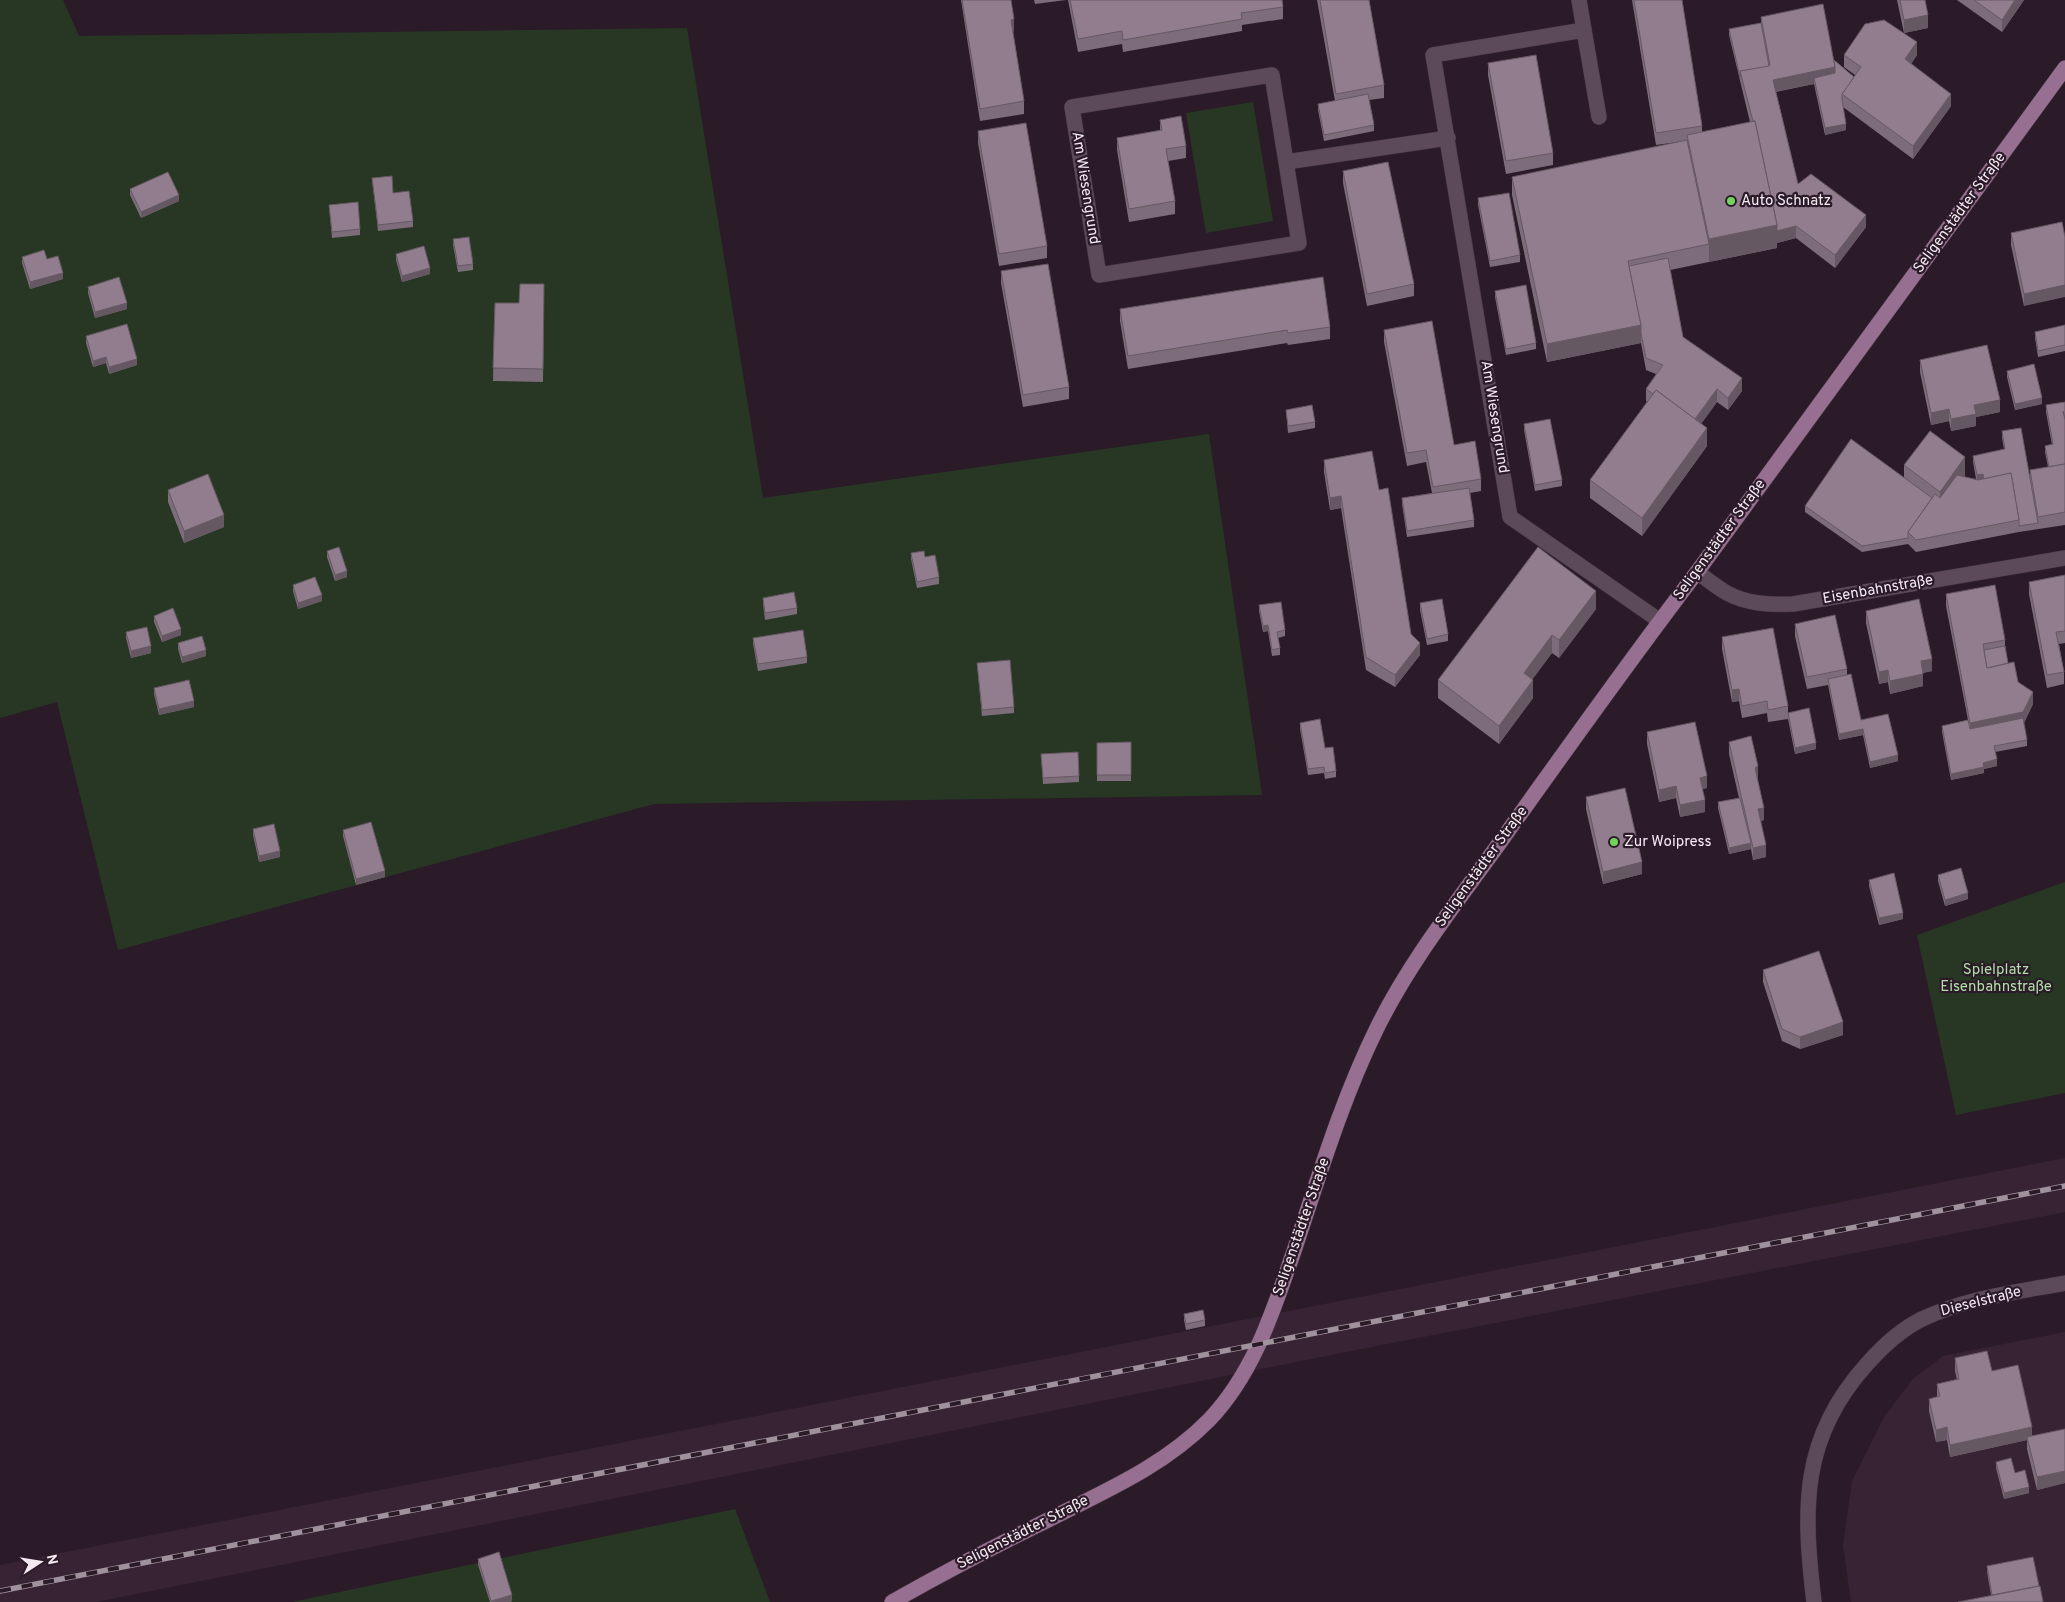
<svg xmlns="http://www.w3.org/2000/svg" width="2065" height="1602" font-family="Overpass,sans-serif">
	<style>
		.built { fill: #382335 }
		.green { fill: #273724 }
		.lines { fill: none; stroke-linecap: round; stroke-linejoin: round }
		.minor-casing { stroke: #443742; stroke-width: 16 }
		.major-casing { stroke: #443742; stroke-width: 16 }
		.minor { stroke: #5d4a59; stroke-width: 15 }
		.major { stroke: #976f90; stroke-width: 15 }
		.rail-casing { stroke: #9f929c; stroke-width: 5.5 }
		.rail { stroke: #2b1b28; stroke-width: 4; stroke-dasharray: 11; stroke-linecap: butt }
		.wall { fill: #7d6c7a }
		.shaded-wall { fill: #665863 }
		.building { fill: #917d8e; stroke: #665863 }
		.poi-dot { fill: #73d25d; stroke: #2b1b28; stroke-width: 2 }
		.labels { text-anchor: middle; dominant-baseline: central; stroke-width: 4.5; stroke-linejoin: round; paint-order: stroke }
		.street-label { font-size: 15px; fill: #f4e9f2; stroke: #2b1b28 }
		.poi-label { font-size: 15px; fill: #f4e9f2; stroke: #2b1b28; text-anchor: start }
		.park-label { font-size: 15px; fill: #b1dea7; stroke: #2b1b28 }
	</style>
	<rect width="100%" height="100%" fill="#2b1b28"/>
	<!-- built -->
	<g class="built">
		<path d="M2065 1158V1212L1346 1352 96 1602H0V1565Z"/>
		<path d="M2065 1332V1602H1851L1843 1545 1852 1481 1884 1417 1913 1379 1943 1356Z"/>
	</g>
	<!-- green -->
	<g class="green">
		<path d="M0 0H63L79 36 687 28 763 498 1209 434 1262 795 654 804 118 950 57 702 0 718Z"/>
		<path d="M1253 102 1273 221 1206 233 1186 113Z"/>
		<path d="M2065 882V1093L1956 1115 1917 935Z"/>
		<path d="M735 1509 770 1602H292Z"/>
	</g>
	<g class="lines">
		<!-- minor casing -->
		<g class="minor-casing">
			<g id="minor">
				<path d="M1579 0 1584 30 1433 55 1510 517 1660 621"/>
				<path d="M1584 30 1599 117"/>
				<path d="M1286 162 1272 75 1072 107 1099 275 1299 243 1286 162 1448 138"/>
				<path d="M1697 572C1707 579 1716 587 1727 593 1747 604 1770 605 1793 604L2065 558"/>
				<path d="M1814 1602C1803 1509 1800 1438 1867 1364 1882 1347 1902 1329 1922 1319 1966 1298 2018 1292 2065 1283"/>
			</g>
		</g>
		<!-- major casing -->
		<g class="major-casing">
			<path id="major" d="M892 1602C943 1573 995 1546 1048 1520 1105 1491 1164 1466 1209 1420 1254 1373 1273 1311 1294 1251 1319 1176 1342 1099 1377 1028 1410 961 1457 902 1501 841 1565 751 1630 660 1697 572L2065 68"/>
		</g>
		<!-- minor -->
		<use href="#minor" class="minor"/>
		<!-- major -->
		<use href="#major" class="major"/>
		<!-- rail casing -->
		<g class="rail-casing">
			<path id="rail" d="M0 1591 2065 1186"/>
		</g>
		<!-- rail -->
		<use href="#rail" class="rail"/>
	</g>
	<!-- wall -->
	<g class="wall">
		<path d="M961 0H1011L1014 31 1013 32 1024 101V114L980 121Z"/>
		<path d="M1034 0H1066L1035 4Z"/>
		<path d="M1068 0H1282L1283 7V19L1242 25V31L1123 52 1122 44 1078 52Z"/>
		<path d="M1317 0H1369L1384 85V98L1369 100 1374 125V131L1324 141 1318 110V104L1335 101Z"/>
		<path d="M1632 0H1682L1702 126V132L1750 122 1729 35V29L1761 23V17L1834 60 1854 77 1855 75 1844 67V55H1917L1911 64 1951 106 1913 159 1843 107 1846 130 1825 135 1814 84 1776 92 1798 184 1866 227 1835 268 1796 238 1777 243V248L1670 270 1683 337 1742 391 1728 410 1717 402 1701 424 1707 446 1642 536 1590 498V480L1647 402 1646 401V389L1656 374 1646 370 1641 343 1547 362 1512 195V177L1685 141 1656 145Z"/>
		<path d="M1897 0H1925L1928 28 1904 33Z"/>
		<path d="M1957 0H2024L2002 32Z"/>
		<path d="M1488 63 1553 153V165L1506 174 1488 75Z"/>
		<path d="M1160 120 1186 146V158L1168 161 1175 201V214L1129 222 1117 150V138L1160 131Z"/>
		<path d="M978 131 1047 246V258L999 266 978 143Z"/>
		<path d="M1343 171 1414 284V296L1367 306 1343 183Z"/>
		<path d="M372 178 393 193 413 221V227L378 231Z"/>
		<path d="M130 189 179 201 141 218 130 195Z"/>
		<path d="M1478 198 1520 255V262L1490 267 1478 205Z"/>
		<path d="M329 205 360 229V235L332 238Z"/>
		<path d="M2062 222 2024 306 2011 245V233Z"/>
		<path d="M453 239 473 264V270L458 272 453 245Z"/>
		<path d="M396 254 430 274 402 282 396 260Z"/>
		<path d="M22 257 47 259 63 279 30 289 22 263Z"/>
		<path d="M1001 271 1069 387V399L1023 407 1001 283Z"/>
		<path d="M544 284 543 382 493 381 495 303H519Z"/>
		<path d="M88 287 127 309 95 318 88 293Z"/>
		<path d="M1495 291 1536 343V349L1506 355 1495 297Z"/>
		<path d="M1120 309 1330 327V339L1288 345 1287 343 1128 369 1120 321Z"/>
		<path d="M2065 325V351L2038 357 2035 338V332Z"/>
		<path d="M1384 330 1454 445 1481 479V491L1470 493 1474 520V527L1407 537 1402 504V498L1432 493 1426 462 1407 466 1384 342Z"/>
		<path d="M86 336 137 365 109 374 106 363 93 367 86 343Z"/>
		<path d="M1920 360 2000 412 1976 417V426L1951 431 1949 421 1931 425 1920 372Z"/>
		<path d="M2007 371 2042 404 2015 410 2007 377Z"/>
		<path d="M2065 402V525L2019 532 1916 552 1908 544 1862 552 1805 512V506L1904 477V465L1965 475 1964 477 1976 479 1973 462V456L2004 449 2002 438V431L2030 477V470L2048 467 2045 452V446L2052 445 2046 412V405Z"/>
		<path d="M1286 410 1315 422V428L1288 433Z"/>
		<path d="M1524 424 1562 480V486L1535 491 1524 430Z"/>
		<path d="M1324 460 1379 490 1411 634 1420 655 1395 687 1366 670 1341 508 1330 510 1324 472Z"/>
		<path d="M168 490 224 527 184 543 168 502Z"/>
		<path d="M327 551 347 577 335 581 327 557Z"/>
		<path d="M911 553 925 557 939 577V584L917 588 911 559Z"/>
		<path d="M2065 575V643L2059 644 2064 672V684L2047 688 2029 594V582Z"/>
		<path d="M293 585 322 601 298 609 293 591Z"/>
		<path d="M1946 594 2005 640V646L2008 663 2018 682 2033 704 2024 723 2027 740V746L1995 752 1997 766 1984 769V773L1951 780 1942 732V726L1968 720 1946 606Z"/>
		<path d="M763 598 797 608V614L765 620 763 604Z"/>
		<path d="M1420 603 1448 634V641L1427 645 1420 610Z"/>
		<path d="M1259 605 1285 630V636L1278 638 1280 648V655L1272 656 1268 631 1263 632 1259 611Z"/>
		<path d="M1596 609 1559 658 1552 653 1532 679 1533 698 1499 744 1438 698V680Z"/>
		<path d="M1866 611 1932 671 1923 673V686L1890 694 1888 682 1879 684 1866 623Z"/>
		<path d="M154 616 181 635 162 642 154 622Z"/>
		<path d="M1795 624 1847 669V675L1861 720 1898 761 1870 768 1863 735 1839 740 1828 685 1807 689 1795 636Z"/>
		<path d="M126 632 151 653 131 658 126 638Z"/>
		<path d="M1722 637 1788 706V713L1816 749 1795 754 1788 719 1768 722 1767 713 1742 718 1739 701 1732 702 1722 649Z"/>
		<path d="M753 638 807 657V663L758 671 753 644Z"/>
		<path d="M178 643 206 656 182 663 178 649Z"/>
		<path d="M977 663 1014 707V713L982 716Z"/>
		<path d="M154 688 194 707 159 715 154 694Z"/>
		<path d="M1300 723 1336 771V777L1325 779 1324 773 1308 775 1300 729Z"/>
		<path d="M1647 732 1707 788 1702 789 1705 812 1680 817 1676 798 1659 802 1647 744Z"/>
		<path d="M1131 742V781H1097V743Z"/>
		<path d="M1729 742 1758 779H1757L1764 820 1761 821 1766 857 1753 860 1751 849 1729 854 1718 808V802L1739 798 1729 754Z"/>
		<path d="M1041 754 1079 776V782L1043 784Z"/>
		<path d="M1586 797 1642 874 1603 884 1586 809Z"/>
		<path d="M253 829 280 857 259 862 253 835Z"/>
		<path d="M343 830 385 877 356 885 343 836Z"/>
		<path d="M1938 875 1968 899 1945 906 1938 881Z"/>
		<path d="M1869 880 1903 919 1879 925 1869 886Z"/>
		<path d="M1763 970 1843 1035 1800 1049 1782 1041 1763 982Z"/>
		<path d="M1184 1314 1205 1320V1326L1186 1330 1184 1320Z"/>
		<path d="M1955 1358 1992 1371 2032 1436 2065 1429V1483L2037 1490 2027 1449V1440L1950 1457 1947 1440 1936 1442 1929 1411V1399L1937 1397V1384L1957 1380 1955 1371Z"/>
		<path d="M1996 1462 2015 1473 2029 1493 2004 1499 1996 1468Z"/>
		<path d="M478 1559 512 1601 509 1602H490L478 1565Z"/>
		<path d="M1987 1566 2039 1586 1991 1595 1987 1572Z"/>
	</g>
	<!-- shaded-wall -->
	<g class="shaded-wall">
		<path d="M2015 0H2024L2002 32V20Z"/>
		<path d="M1928 15V28L1904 33V20Z"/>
		<path d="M1014 19V31L1011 32V20Z"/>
		<path d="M1917 42V55L1905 72V59Z"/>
		<path d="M1835 67V79L1814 78V84L1773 92V80Z"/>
		<path d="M1951 94V106L1913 159V146Z"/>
		<path d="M1846 124V130L1825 135V128Z"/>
		<path d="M179 195V201L141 218V212Z"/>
		<path d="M1866 215V227L1835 268V255Z"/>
		<path d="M1777 225 1796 226V238L1777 243V248L1709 262V239Z"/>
		<path d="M430 268V274L402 282V276Z"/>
		<path d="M63 273V279L30 289V282Z"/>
		<path d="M2065 285V297L2024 306V294Z"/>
		<path d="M127 303V309L95 318V312Z"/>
		<path d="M1641 325V343L1547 362V344Z"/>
		<path d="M106 357V363L93 367V361Z"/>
		<path d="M137 359V365L109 374V367Z"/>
		<path d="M1742 378V391L1728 410V398Z"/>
		<path d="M1717 389V402L1693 435V423Z"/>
		<path d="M2042 398V404L2015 410V404Z"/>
		<path d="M2000 400V412L1976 417V426L1951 431V419L1974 405Z"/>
		<path d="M1949 409V421L1931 425V413Z"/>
		<path d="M1707 428V446L1642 536V518Z"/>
		<path d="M1965 457V475L1940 510V492Z"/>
		<path d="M1983 474V480L1977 481V475Z"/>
		<path d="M1341 496V508L1330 510V498Z"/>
		<path d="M224 515V527L184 543V531Z"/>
		<path d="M347 571V577L335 581V575Z"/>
		<path d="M1596 591V609L1559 658V640Z"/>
		<path d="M322 595V601L298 609V603Z"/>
		<path d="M1268 625V631L1263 632V626Z"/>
		<path d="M181 629V635L162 642V636Z"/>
		<path d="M1552 635V653L1524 691V673Z"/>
		<path d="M1420 643V655L1395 687V675Z"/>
		<path d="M151 646V653L131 658V651Z"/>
		<path d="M206 650V656L182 663V657Z"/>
		<path d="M1932 659V671L1921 673V661Z"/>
		<path d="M1888 670V682L1879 684V672Z"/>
		<path d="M1923 674V686L1890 694V681Z"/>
		<path d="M1533 680V698L1499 744V726Z"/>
		<path d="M1739 689V701L1732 702V690Z"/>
		<path d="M2033 692V704L2023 725 1970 735V723Z"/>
		<path d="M194 701V707L159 715V709Z"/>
		<path d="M1863 729V735L1839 740V734Z"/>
		<path d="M1816 743V749L1795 754V748Z"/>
		<path d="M1898 755V761L1870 768V762Z"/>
		<path d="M1997 759V766L1984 769V773L1951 780V774L1983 763Z"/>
		<path d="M1758 766V779L1755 780V768Z"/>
		<path d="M1707 776V788L1700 790V778Z"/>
		<path d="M1676 786V798L1659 802V790Z"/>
		<path d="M1705 800V812L1680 817V805Z"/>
		<path d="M1764 808V820L1758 821V809Z"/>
		<path d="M1751 843V849L1729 854V848Z"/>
		<path d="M1766 845V857L1753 860V848Z"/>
		<path d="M280 851V857L259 862V856Z"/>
		<path d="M1642 862V874L1603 884V872Z"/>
		<path d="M385 871V877L356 885V879Z"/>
		<path d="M1968 893V899L1945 906V900Z"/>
		<path d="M1903 913V919L1879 925V918Z"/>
		<path d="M1843 1022V1035L1800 1049V1037Z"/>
		<path d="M1947 1427V1440L1936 1442V1430Z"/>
		<path d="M2032 1427V1439L2027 1437V1440L1950 1457V1445Z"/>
		<path d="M2065 1471V1483L2037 1490V1477Z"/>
		<path d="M2029 1487V1493L2004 1499V1493Z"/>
		<path d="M512 1595V1601L509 1602H491Z"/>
	</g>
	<!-- building -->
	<g class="building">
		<path d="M962 0H1011L1014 19 1011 20 1024 101 980 109Z"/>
		<path d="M1070 0H1282L1283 7 1241 13 1242 19 1123 40 1122 31 1078 39Z"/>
		<path d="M1320 0H1369L1384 85 1336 94Z"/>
		<path d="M1634 0H1682L1702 126 1656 133Z"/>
		<path d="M1900 0H1925L1928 15 1904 20Z"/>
		<path d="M1974 0H2015L2002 20Z"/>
		<path d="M1823 4 1835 67 1773 80 1798 184 1811 174 1866 215 1835 255 1796 226 1777 231V225L1755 121H1753L1740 71 1770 65 1761 17Z"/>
		<path d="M1884 20 1917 42 1905 59 1951 94 1913 146 1842 94 1861 67 1844 55 1865 24Z"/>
		<path d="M1761 23 1769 66 1740 71V77L1729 29Z"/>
		<path d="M1536 55 1553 153 1506 161 1488 63Z"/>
		<path d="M1834 60 1854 77 1842 94V100L1846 124 1825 128 1814 78 1835 73V67Z"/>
		<path d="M1368 94 1374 125 1324 135 1318 104Z"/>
		<path d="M1181 116 1186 146 1166 149 1175 201 1129 209 1117 138 1162 130 1160 120Z"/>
		<path d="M1755 121 1777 225 1709 239 1687 135Z"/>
		<path d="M1026 123 1047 246 999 254 978 131Z"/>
		<path d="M1687 140 1709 244 1628 261 1641 325 1547 344 1512 177Z"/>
		<path d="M1388 162 1414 284 1367 294 1343 171Z"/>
		<path d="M168 172 179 195 141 212 130 189Z"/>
		<path d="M392 176 393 193 409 191 413 221 378 225 372 178Z"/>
		<path d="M1509 193 1520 255 1490 261 1478 198Z"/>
		<path d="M358 202 360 229 332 232 329 205Z"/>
		<path d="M2062 222 2065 237V285L2024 294 2011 233Z"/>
		<path d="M469 237 473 264 458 266 453 239Z"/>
		<path d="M424 246 430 268 402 276 396 254Z"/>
		<path d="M44 250 47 259 58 256 63 273 30 282 22 257Z"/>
		<path d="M1668 258 1683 337 1742 378 1728 398 1717 389 1695 419 1656 390 1653 394 1646 389 1663 365 1646 358 1641 333V325L1629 266Z"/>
		<path d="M1048 264 1069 387 1023 395 1001 271Z"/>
		<path d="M119 277 127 303 95 312 88 287Z"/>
		<path d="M1323 277 1330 327 1288 333 1287 330 1128 356 1120 309Z"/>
		<path d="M520 284H544L543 369 493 368 495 303H519Z"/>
		<path d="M1526 285 1536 343 1506 349 1495 291Z"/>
		<path d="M1432 321 1454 445 1475 441 1481 479 1433 487 1426 450 1407 453 1384 330Z"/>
		<path d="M127 324 137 359 109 367 106 357 93 361 86 336Z"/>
		<path d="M2065 325V345L2038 351 2035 332Z"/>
		<path d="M1987 345 2000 400 1974 405 1976 414 1951 419 1949 409 1931 413 1920 360Z"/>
		<path d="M2034 364 2042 398 2015 404 2007 371Z"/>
		<path d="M1656 390 1707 428 1642 518 1590 480Z"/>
		<path d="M2065 402V418L2063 411 2065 420V464L2049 467 2045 446 2053 444 2046 405Z"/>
		<path d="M1312 405 1315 422 1288 426 1286 410Z"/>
		<path d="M1550 419 1562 480 1535 485 1524 424Z"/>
		<path d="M2021 428 2038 523 2019 526V520L2011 473 1984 479 1983 474 1977 475 1973 456 2005 449 2002 431Z"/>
		<path d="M1930 431 1965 457 1940 492 1904 465Z"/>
		<path d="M1851 439 1932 498 1908 532V538L1862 546 1805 506Z"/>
		<path d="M1372 451 1379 490 1388 488 1411 634 1420 643 1395 675 1366 657 1341 496 1330 498 1324 460Z"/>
		<path d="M2065 464V512L2038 517 2030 470Z"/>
		<path d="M2011 473 2019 520 1916 540 1908 532 1935 494 1940 498 1957 475 1978 480Z"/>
		<path d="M208 474 224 515 184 531 168 490Z"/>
		<path d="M1469 488 1474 520 1407 531 1402 498Z"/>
		<path d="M339 547 347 571 335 575 327 551Z"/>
		<path d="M1538 547 1596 591 1559 640 1552 635 1524 673 1533 680 1499 726 1438 680Z"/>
		<path d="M924 551 925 557 935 555 939 577 917 582 911 553Z"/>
		<path d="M2065 575V631L2056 632 2064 672 2047 675 2029 582Z"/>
		<path d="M315 577 322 595 298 603 293 585Z"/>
		<path d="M1995 585 2005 640 1983 644 1987 668 2014 662 2018 682 2033 692 2023 712 1970 723 1946 594Z"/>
		<path d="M794 592 797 608 765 613 763 598Z"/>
		<path d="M1442 599 1448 634 1427 639 1420 603Z"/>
		<path d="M1919 599 1932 659 1921 661 1923 674 1890 681 1888 670 1879 672 1866 611Z"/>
		<path d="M1281 602 1285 630 1277 632 1280 648 1272 650 1268 625 1263 626 1259 605Z"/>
		<path d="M173 608 181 629 162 636 154 616Z"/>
		<path d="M1835 615 1847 669 1807 677 1795 624Z"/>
		<path d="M147 627 151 646 131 651 126 632Z"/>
		<path d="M1773 628 1788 706 1768 710 1767 701 1742 706 1739 689 1732 690 1722 637Z"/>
		<path d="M803 630 807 657 758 664 753 638Z"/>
		<path d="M202 636 206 650 182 657 178 643Z"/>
		<path d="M2005 646 2008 663 1987 668 1984 650Z"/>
		<path d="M1010 660 1014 707 982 710 977 663Z"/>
		<path d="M1851 674 1861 720 1888 714 1898 755 1870 762 1863 729 1839 734 1828 679Z"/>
		<path d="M189 680 194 701 159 709 154 688Z"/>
		<path d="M1809 708 1816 743 1795 748 1788 713Z"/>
		<path d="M2023 718 2027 740 1994 746 1997 759 1983 763 1984 767 1951 774 1942 726 1968 720 1970 729Z"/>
		<path d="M1320 719 1325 748 1333 747 1336 771 1325 773 1324 767 1308 769 1300 723Z"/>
		<path d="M1695 722 1707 776 1700 778 1705 800 1680 805 1676 786 1659 790 1647 732Z"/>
		<path d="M1751 736 1758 766 1755 768 1764 808 1758 809 1766 845 1753 848 1729 742Z"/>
		<path d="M1131 742V775H1097V743Z"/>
		<path d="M1078 752 1079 776 1043 778 1041 754Z"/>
		<path d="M1625 788 1642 862 1603 872 1586 797Z"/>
		<path d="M1740 798 1751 843 1729 848 1718 802Z"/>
		<path d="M371 822 385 871 356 879 343 830Z"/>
		<path d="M274 824 280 851 259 856 253 829Z"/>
		<path d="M1961 868 1968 893 1945 900 1938 875Z"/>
		<path d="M1894 873 1903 913 1879 918 1869 880Z"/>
		<path d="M1819 951 1843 1022 1800 1037 1782 1029 1763 970Z"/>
		<path d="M1203 1310 1205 1320 1186 1324 1184 1314Z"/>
		<path d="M1987 1351 1992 1371 2018 1365 2032 1427 1950 1445 1947 1427 1936 1430 1929 1399 1940 1396 1937 1384 1959 1379 1955 1358Z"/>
		<path d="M2065 1429V1471L2037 1477 2027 1437Z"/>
		<path d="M2011 1458 2015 1473 2025 1470 2029 1487 2004 1493 1996 1462Z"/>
		<path d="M499 1552 512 1595 491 1601 478 1559Z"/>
		<path d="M2033 1557 2039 1586 1992 1595 1987 1566Z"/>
		<path d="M2040 1586 2043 1602H1958Z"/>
	</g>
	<!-- markers -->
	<g class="poi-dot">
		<circle cx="1731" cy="201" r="5"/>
		<circle cx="1614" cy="842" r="5"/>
	</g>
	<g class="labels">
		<!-- street labels -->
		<g class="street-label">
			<text transform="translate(1085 188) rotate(81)">Am Wiesengrund</text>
			<text transform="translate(1960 213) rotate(-54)">Seligenstädter Straße</text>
			<text transform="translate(1494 417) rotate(81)">Am Wiesengrund</text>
			<text transform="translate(1720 540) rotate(-54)">Seligenstädter Straße</text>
			<text transform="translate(1878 590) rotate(-10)">Eisenbahnstraße</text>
			<text transform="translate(1482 867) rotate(-54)">Seligenstädter Straße</text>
			<text transform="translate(1302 1227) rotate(-71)">Seligenstädter Straße</text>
			<text transform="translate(1981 1302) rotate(-14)">Dieselstraße</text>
			<text transform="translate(1023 1533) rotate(-27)">Seligenstädter Straße</text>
		</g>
		<!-- poi labels -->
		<g class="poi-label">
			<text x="1741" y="201">Auto Schnatz</text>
			<text x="1624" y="842">Zur Woipress</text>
		</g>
		<!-- park labels -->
		<g class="park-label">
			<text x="1996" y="970">Spielplatz<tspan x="1996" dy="17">Eisenbahnstraße</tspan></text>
		</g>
	</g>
	<!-- north arrow -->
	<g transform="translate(40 1562) rotate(78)" stroke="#2b1b28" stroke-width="4" paint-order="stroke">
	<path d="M0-4L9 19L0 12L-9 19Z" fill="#f4e9f2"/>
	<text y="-8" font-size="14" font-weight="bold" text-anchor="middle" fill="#f4e9f2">N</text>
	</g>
</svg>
